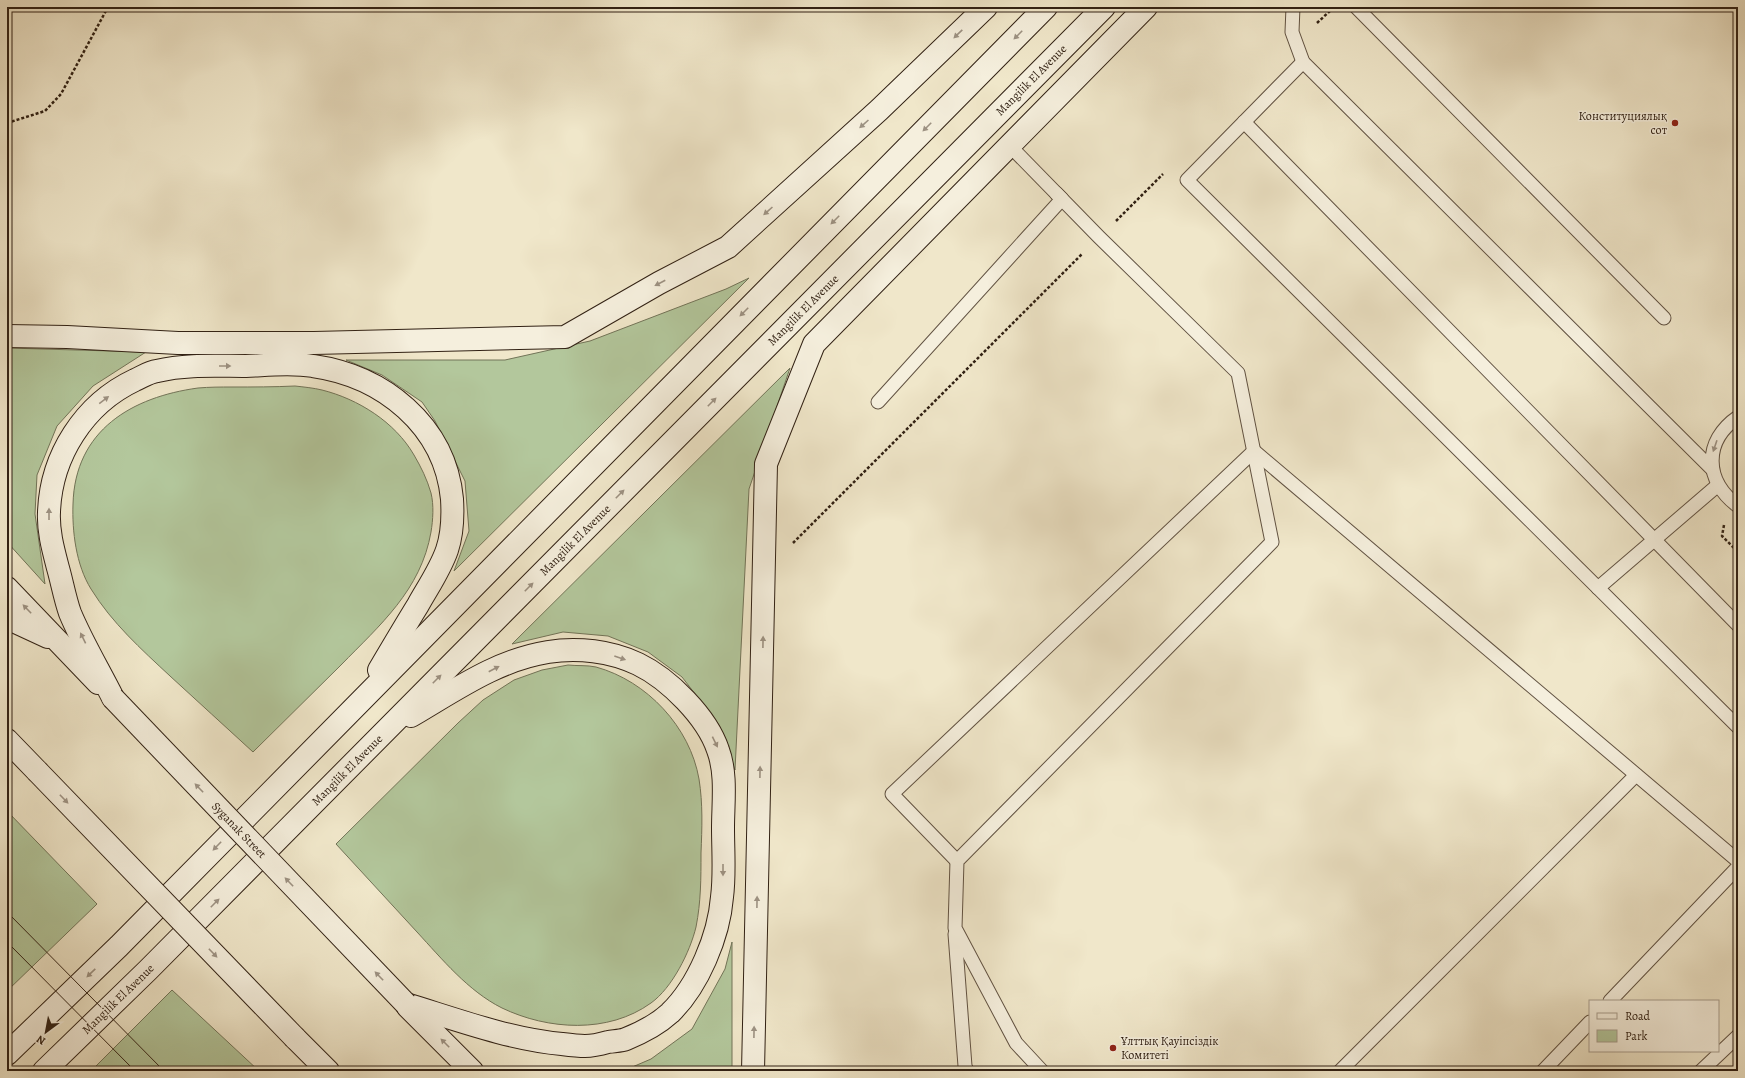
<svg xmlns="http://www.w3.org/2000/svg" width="1745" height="1078" font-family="Alegreya,serif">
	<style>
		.green { fill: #b3c79c; stroke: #727458 }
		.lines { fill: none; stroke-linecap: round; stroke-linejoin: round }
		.service-casing { stroke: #615242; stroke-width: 15 }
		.secondary-casing { stroke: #312114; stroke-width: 24 }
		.path { stroke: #312114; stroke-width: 2.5; stroke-dasharray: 3 2; stroke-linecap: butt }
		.service { stroke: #f5efdd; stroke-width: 13 }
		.secondary { stroke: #f5efdd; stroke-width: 22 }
		.tram { stroke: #312114; stroke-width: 1 }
		.secondary-bridge-casing { stroke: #312114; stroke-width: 24; stroke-linecap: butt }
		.secondary-bridge { stroke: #f5efdd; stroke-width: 22 }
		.oneway { fill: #9d9283 }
		.poi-dot { fill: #8f2418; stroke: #f5efdd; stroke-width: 1.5 }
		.labels { text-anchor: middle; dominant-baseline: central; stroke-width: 3; stroke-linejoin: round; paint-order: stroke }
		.street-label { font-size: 12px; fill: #312114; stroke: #f5efdd }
		.poi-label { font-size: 12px; fill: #312114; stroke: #f5efdd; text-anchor: end }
	</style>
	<rect width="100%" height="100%" fill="#f0e7ca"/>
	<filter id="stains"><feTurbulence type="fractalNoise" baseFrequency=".005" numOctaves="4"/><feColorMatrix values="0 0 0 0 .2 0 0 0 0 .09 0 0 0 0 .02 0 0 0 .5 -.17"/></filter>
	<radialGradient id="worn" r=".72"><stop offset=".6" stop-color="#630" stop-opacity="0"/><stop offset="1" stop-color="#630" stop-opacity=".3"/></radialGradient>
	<!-- green -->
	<g class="green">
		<path d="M749 278 454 571 469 531 465 481 435 421 422 402 382 375 346 360H505L590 341 726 289Z"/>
		<path d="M7 348 146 352 93 386 57 426 37 475 35 514 45 584 7 542Z"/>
		<path d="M790 368 749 489 735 770 719 725 682 677 648 652 608 636 563 632 512 644Z"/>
		<path d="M295 386C304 387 314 388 322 390 358 399 395 422 414 455 421 467 427 479 431 493 434 505 433 520 431 532 421 590 380 625 341 665 312 694 282 723 253 752 225 727 198 701 170 676 141 649 112 623 91 589 76 565 72 531 73 504 75 430 132 397 198 388 209 387 221 387 232 387 253 387 274 387 295 386Z"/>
		<path d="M568 665C577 666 587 665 596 667 647 681 690 727 699 779 703 804 702 828 701 853 701 878 701 902 696 927 690 952 672 988 651 1003 608 1034 548 1030 502 1008 468 991 442 959 417 932 390 903 363 873 336 844L458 723 483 700 514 680 542 670Z"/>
		<path d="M7 811 97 904 7 991Z"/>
		<path d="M732 942V1071H623L651 1059 692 1029 725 969Z"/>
		<path d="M172 990 259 1071H91Z"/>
	</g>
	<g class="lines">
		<!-- service casing -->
		<g class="service-casing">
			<g id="service">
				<path d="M1293 7 1292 32 1303 62 1712 469"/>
				<path d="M1356 7 1664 318"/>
				<path d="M1303 62 1187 180 1738 727"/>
				<path d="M1244 122 1738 625"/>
				<path d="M1010 146 1099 237 1238 373 1272 542 957 861 955 928 1016 1043 1042 1071"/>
				<path d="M878 402 1062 199 1056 193"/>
				<path d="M1738 417C1703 441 1704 481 1738 506"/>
				<path d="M1598 588 1718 485"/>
				<path d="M957 861 892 794 1254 451 1738 861"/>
				<path d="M955 934 965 1066 967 1071"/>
				<path d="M1610 1001 1738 867"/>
				<path d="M1340 1071 1636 775"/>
				<path d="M1543 1071 1590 1022"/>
				<path d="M1701 1071 1738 1036"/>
			</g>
		</g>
		<!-- secondary casing -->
		<g class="secondary-casing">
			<g id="secondary">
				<path d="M7 336 67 337 178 343H314L565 337 659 283 728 247 879 110 986 7"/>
				<path d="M7 588 98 683"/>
				<path d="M7 618 48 637"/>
				<path d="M113 698C99 670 82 642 70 613 65 599 62 582 58 568 53 549 48 531 49 512 51 456 84 404 135 380 142 377 149 372 157 371 186 364 216 366 246 366 268 365 291 362 313 366 383 376 445 425 452 499 453 515 452 535 447 550 440 570 428 587 418 605 405 626 392 648 379 670"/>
				<path d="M7 740 37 771"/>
				<path d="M406 1004C458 1020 509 1039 562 1044 570 1045 578 1046 585 1046 593 1046 601 1044 608 1042 614 1041 621 1041 626 1039 641 1033 658 1024 670 1013 698 986 719 936 722 897 725 875 723 851 723 828 723 803 727 774 718 750 707 717 669 679 638 664 611 651 577 647 548 652 497 660 454 691 411 716"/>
				<path d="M408 1007 472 1071"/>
				<path d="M295 1038 328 1071"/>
				<path d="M7 1054 119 946 1046 7"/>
				<path d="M44 1071 148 970 1104 7"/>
				<path d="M753 1071 766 464 814 344 1146 7"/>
			</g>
		</g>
		<!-- path -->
		<g class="path">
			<path d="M1317 23 1332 9"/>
			<path d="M7 123 45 111 61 94 108 7"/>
			<path d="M1116 221 1163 174"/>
			<path d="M1724 525 1722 536 1738 552"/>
			<path d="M793 543 1082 254"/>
		</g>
		<!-- service -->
		<use href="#service" class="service"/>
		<!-- secondary -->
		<use href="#secondary" class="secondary"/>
		<!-- tram -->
		<g class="tram">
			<path d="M7 912 164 1071"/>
			<path d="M7 942 135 1071"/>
		</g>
		<!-- secondary-bridge casing -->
		<g class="secondary-bridge-casing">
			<g id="secondary-bridge">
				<path d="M113 698 406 1004"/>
				<path d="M37 771 295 1038"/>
			</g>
		</g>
		<!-- secondary-bridge -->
		<use href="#secondary-bridge" class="secondary-bridge"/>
	</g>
	<!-- one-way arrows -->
	<defs><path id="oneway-solid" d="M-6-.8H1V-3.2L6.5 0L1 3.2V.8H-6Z"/></defs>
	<g class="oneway">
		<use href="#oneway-solid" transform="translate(958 34) rotate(136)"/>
		<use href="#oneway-solid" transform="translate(1018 35) rotate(135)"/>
		<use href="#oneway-solid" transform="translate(864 124) rotate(138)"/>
		<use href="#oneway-solid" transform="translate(927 127) rotate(135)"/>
		<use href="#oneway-solid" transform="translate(768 211) rotate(138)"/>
		<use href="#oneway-solid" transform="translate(835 220) rotate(135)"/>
		<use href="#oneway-solid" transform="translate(660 283) rotate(152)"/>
		<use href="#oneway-solid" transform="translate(744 312) rotate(135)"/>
		<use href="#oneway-solid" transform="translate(225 366)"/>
		<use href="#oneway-solid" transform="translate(104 400) rotate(-37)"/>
		<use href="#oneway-solid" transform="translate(712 402) rotate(-45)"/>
		<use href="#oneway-solid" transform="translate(1715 446) rotate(109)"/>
		<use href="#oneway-solid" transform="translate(620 494) rotate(-45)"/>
		<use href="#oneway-solid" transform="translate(49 514) rotate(-90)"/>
		<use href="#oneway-solid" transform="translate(529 587) rotate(-45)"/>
		<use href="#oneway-solid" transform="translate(27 609) rotate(-134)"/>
		<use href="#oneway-solid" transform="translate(83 638) rotate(-116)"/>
		<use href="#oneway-solid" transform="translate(763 642) rotate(-89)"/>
		<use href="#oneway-solid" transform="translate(620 658) rotate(19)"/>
		<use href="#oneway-solid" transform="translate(494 669) rotate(-28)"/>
		<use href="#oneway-solid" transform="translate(437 679) rotate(-45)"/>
		<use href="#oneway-solid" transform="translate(715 742) rotate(64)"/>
		<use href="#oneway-solid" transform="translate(760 772) rotate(-89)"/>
		<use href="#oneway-solid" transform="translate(199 788) rotate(-134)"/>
		<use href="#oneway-solid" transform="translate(64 799) rotate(46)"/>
		<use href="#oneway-solid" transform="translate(217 846) rotate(134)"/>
		<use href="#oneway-solid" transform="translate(723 870) rotate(90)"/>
		<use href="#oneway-solid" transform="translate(289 882) rotate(-134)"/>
		<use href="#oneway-solid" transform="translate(757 902) rotate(-89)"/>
		<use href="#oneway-solid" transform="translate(215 903) rotate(-45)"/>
		<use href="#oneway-solid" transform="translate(213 953) rotate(46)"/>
		<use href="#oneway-solid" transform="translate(91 973) rotate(136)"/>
		<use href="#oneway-solid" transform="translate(379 976) rotate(-134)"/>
		<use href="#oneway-solid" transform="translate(754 1032) rotate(-89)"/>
		<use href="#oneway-solid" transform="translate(445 1043) rotate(-135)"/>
	</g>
	<!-- markers -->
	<g class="poi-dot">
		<circle cx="1675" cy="123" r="4"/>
		<circle cx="1113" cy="1048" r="4"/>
	</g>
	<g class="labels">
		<!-- street labels -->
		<g class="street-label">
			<text transform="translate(1031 80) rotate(-45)">Mangilik El Avenue</text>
			<text transform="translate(803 310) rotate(-45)">Mangilik El Avenue</text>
			<text transform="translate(575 540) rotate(-45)">Mangilik El Avenue</text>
			<text transform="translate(347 770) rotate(-45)">Mangilik El Avenue</text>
			<text transform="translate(239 830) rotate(46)">Syganak Street</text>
			<text transform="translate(118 999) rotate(-44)">Mangilik El Avenue</text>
		</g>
		<!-- poi labels -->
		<g class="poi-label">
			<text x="1667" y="116">Конституциялық<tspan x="1667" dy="14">сот</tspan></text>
			<text x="1121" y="1041" text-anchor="start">Ұлттық Қауіпсіздік<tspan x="1121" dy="14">Комитеті</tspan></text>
		</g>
	</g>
	<!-- margin -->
	<rect width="1745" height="1078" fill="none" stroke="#f0e7ca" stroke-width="24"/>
	<rect x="8" y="8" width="1729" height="1062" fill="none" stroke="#312114" stroke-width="2"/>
	<rect x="12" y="12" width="1721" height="1054" fill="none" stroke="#312114"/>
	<!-- legend -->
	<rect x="1589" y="1000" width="130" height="52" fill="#f5efdd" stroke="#a79d8d"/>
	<rect x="1597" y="1013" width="20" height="6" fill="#f5efdd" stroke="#a79d8d"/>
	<text x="1625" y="1020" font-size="12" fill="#312114">Road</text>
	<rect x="1597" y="1030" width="20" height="12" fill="#b3c79c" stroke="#a79d8d"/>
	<text x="1625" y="1040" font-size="12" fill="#312114">Park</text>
	<!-- north arrow -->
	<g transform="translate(46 1032) rotate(212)" stroke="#f5efdd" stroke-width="3" paint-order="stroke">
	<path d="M0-3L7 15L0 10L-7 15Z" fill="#312114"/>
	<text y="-6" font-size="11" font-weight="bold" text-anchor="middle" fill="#312114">N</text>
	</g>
	<rect width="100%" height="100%" filter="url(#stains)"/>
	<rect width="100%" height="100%" fill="url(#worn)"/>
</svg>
